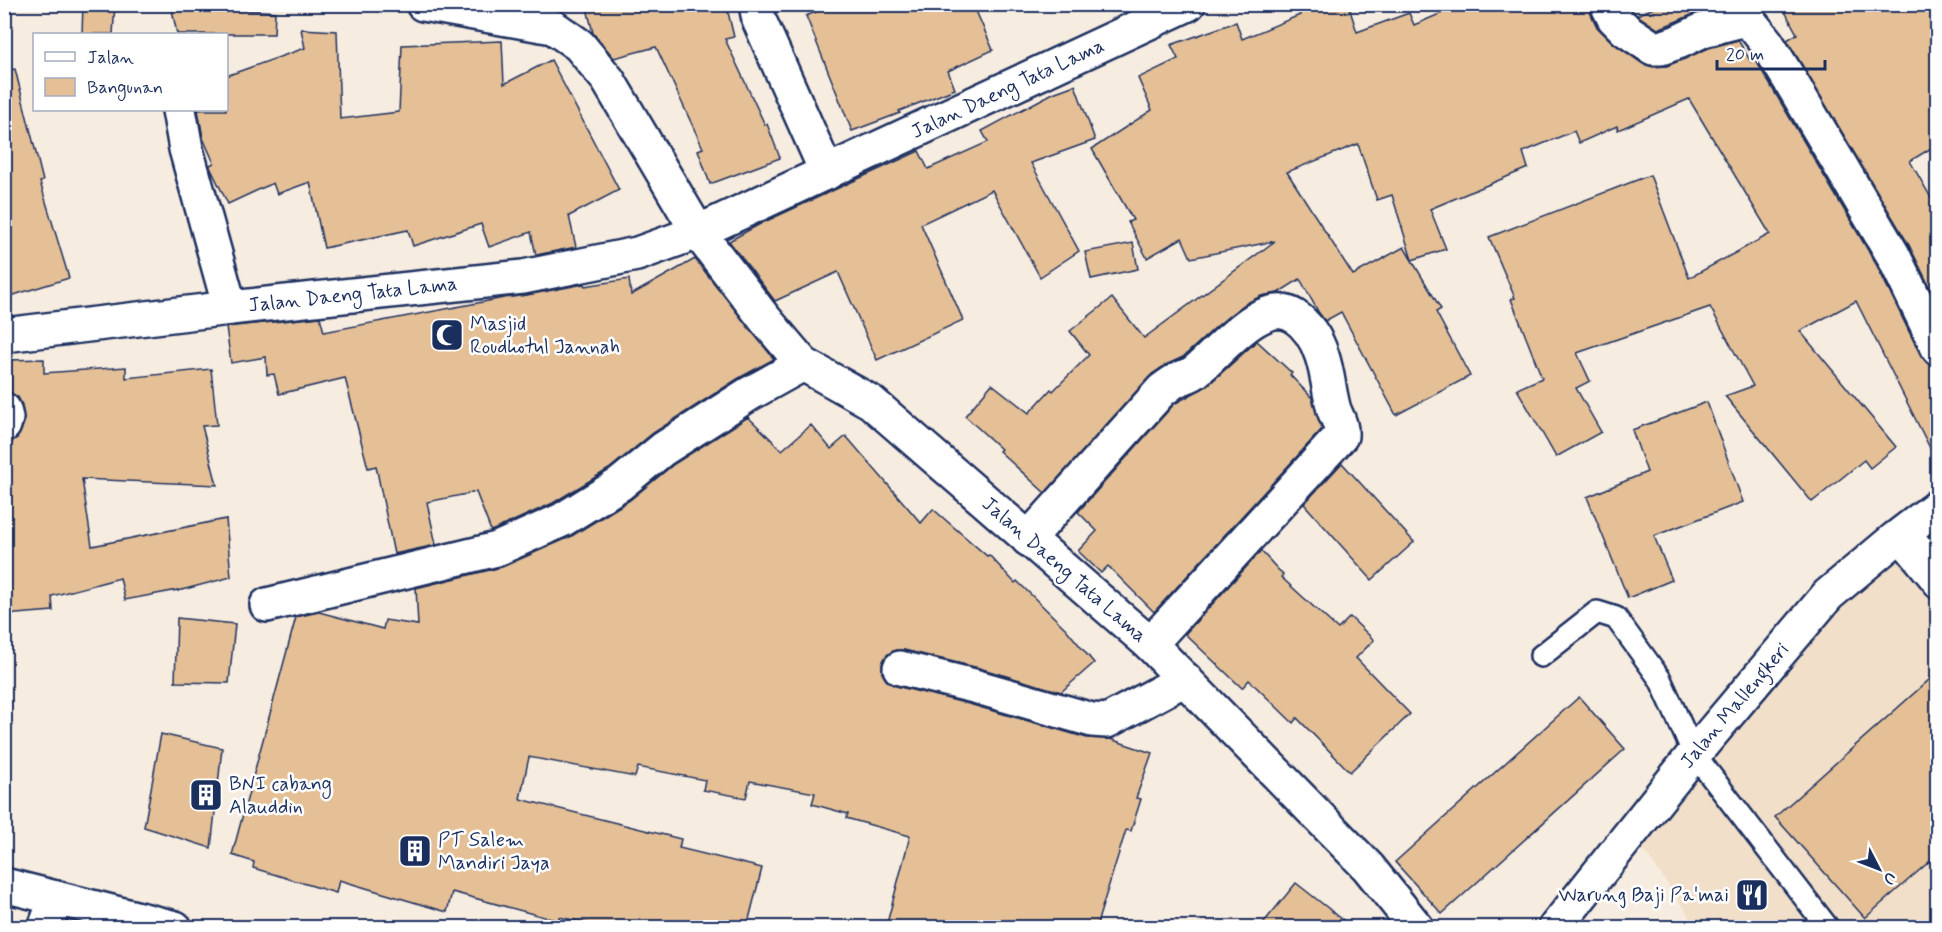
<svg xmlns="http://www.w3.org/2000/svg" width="1942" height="932" font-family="Mynerve,sans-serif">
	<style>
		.built { fill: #f2dfca }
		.building { fill: #e5c096; stroke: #1b2f5e; stroke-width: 1.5 }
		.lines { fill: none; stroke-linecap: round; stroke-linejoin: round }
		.lane-casing { stroke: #1b2f5e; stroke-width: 26 }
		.street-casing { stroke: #1b2f5e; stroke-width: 38 }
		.primary-casing { stroke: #1b2f5e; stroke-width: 38 }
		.highway-casing { stroke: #1b2f5e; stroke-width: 38 }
		.lane { stroke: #fff; stroke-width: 21 }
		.street { stroke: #fff; stroke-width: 33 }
		.primary { stroke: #fff; stroke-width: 33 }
		.highway { stroke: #fff; stroke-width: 33 }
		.labels { text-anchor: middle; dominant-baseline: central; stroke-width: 5; stroke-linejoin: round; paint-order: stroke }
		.street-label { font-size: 20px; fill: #1b2f5e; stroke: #fff }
		.poi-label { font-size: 20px; fill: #1b2f5e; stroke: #fff; text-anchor: start }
	</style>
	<rect width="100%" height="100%" fill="#f7ece0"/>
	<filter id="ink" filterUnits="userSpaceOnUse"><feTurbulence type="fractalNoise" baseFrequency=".0167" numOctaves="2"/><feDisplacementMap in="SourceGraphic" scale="12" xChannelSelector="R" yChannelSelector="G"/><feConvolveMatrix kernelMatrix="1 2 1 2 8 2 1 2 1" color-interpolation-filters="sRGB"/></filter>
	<g filter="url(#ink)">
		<!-- built -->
		<path class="built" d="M1937 538V927H1697L1641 846 1866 575Z"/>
		<!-- building -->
		<g class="building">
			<path d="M83 4H115L113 34H82Z"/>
			<path d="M586 4H726L734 37 725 39 765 125 767 124 780 158 710 184 698 150 703 148 656 47 614 58 593 33Z"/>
			<path d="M834 4H973L993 50 948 71 955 89 899 111 900 113 852 131 806 16Z"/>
			<path d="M1297 4H1348L1357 32 1409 13 1414 25 1463 4H1589L1590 12 1597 27 1613 43 1643 64 1653 67 1667 66 1709 48 1738 40 1751 62 1755 59 1876 264 1921 356 1928 364 1938 367V464L1856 301 1800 331 1896 447 1870 468 1864 460 1812 502 1725 396 1753 386 1710 307 1577 353 1590 381 1576 388 1601 432 1556 457 1517 389 1542 378 1511 299 1515 298 1489 237 1650 175 1689 278 1770 234 1689 99 1618 130 1617 126 1579 143 1574 131 1523 152 1528 168 1430 209 1446 249 1412 260 1392 195 1377 200 1358 144 1287 172 1353 275 1404 247 1441 309 1436 312 1470 376 1396 415 1341 312 1325 321 1319 313 1300 279 1278 293 1261 296 1245 304 1217 326 1183 357 1166 365 1152 374 1045 493 999 451 1001 449 965 416 992 384 1029 413 1051 389 1053 391 1089 355 1070 331 1112 298 1144 338 1275 241 1191 258 1182 238 1147 258 1128 222 1133 220 1092 149 1152 110 1138 78 1178 59 1171 45 1236 22 1242 39 1300 15Z"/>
			<path d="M1663 4H1698L1701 11 1658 29 1637 15Z"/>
			<path d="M1781 4H1938V144L1910 161 1938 210V304L1909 245 1787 40 1797 34Z"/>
			<path d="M171 5 275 12 274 34H177Z"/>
			<path d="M301 29 337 31 340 119 399 112 402 45 502 41 504 84 551 60 619 190 569 216 576 247 536 255 531 232 489 247 481 224 413 246 408 230 324 248 310 182 277 194 273 183 228 204 210 167V165L214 163 203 138 198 110H226V76L305 48Z"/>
			<path d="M15 69 43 181 40 182 69 278 4 298V71Z"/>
			<path d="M1075 85 1095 140 1031 163 1079 251 1040 277 992 190 921 224 963 320 877 360 838 272 775 301 729 241 762 223 919 151 928 169 988 142 982 131 1053 93Z"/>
			<path d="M1133 243 1138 269 1091 279 1085 252Z"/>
			<path d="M695 259 774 359 739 378 653 433 609 469 553 503 491 531 476 492 427 502 436 545 412 550 394 554 376 466 368 468 345 378 279 394 274 374 267 375 266 357 231 363 226 327 320 317 324 332 504 298 527 295 584 284 585 286 629 279 631 295Z"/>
			<path d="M1257 341 1292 373 1290 375 1312 398 1322 429 1154 612 1108 566 1101 573 1078 551 1097 531 1078 512 1174 404 1207 386Z"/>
			<path d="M44 359V373L126 367V378L211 369 217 425 202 426 217 485 82 479 92 546 226 519 231 577 178 591V590L125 600 120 578 52 596 53 611 4 615V444L12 443V441L17 438 24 423 22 405 18 397 11 393 10 360Z"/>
			<path d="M1707 402 1743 502 1654 536 1672 580 1628 598 1587 497 1647 472 1632 430Z"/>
			<path d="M748 417 782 450 811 425 831 449 846 436 921 523 933 509 987 556 989 555 1015 583 1017 581 1066 629 1094 663 1061 692 979 668 904 650H895L887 655 882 664V673L887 681 896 686 969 704 1087 738 1110 739 1152 753 1136 798 1141 799 1131 831 1126 830 1096 927H886L910 836 846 818 848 814 812 804 815 793 750 781 746 798 703 790 705 780 638 767 635 777 529 757 520 799 681 839 679 848 762 868 747 927H605L559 917V921L452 892 447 912 339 880 336 893 253 868 254 862 232 855 296 617 319 612 383 629 385 620 418 625 416 588 502 567 570 537 630 500 674 464Z"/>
			<path d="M1342 463 1414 542 1372 580 1304 504Z"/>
			<path d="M1261 551 1283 575 1281 577 1338 629 1350 617 1374 640 1356 658 1410 714 1350 772 1297 718 1293 723 1249 680 1242 688 1185 634Z"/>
			<path d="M177 618 235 624 229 683 175 682Z"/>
			<path d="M1938 672V854L1865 918 1775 817Z"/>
			<path d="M1579 697 1625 749 1442 914 1395 862Z"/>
			<path d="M161 734 222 748 211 848 144 827Z"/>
			<path d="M1296 883 1352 927H1260Z"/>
		</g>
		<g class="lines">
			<!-- lane casing -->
			<g class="lane-casing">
				<g id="lane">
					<path d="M1907 529 1938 565"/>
					<path d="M1896 538 1938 589"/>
					<path d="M1541 656 1597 612 1616 618 1660 679 1694 754 1828 928"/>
				</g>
			</g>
			<!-- street casing -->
			<g class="street-casing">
				<g id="street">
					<path d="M423 4 553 27 579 45 608 80 698 232 764 318 803 364 871 402 1150 644 1368 867 1417 928"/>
					<path d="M756 4 759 20 827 173"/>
					<path d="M1607 4 1614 18 1626 30 1653 48H1661L1678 42 1703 30 1738 21 1745 20 1750 22 1767 43 1794 87 1893 255 1938 348"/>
					<path d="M179 110 186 149 230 308"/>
					<path d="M4 335 230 308 523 277 637 254 698 232 1188 4"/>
					<path d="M4 410 6 418 4 425"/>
					<path d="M1028 539 1162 390C1167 387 1172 382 1177 380 1184 376 1191 376 1197 370 1220 352 1262 296 1294 316 1309 326 1317 340 1322 356 1328 374 1329 393 1334 410 1338 420 1342 425 1341 436L1150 644"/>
					<path d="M267 605 497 549 562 520 620 484 663 449 749 394 803 364"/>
					<path d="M900 668 974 686 1092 720 1107 721 1185 679"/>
					<path d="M45 928 56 898"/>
				</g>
			</g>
			<!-- primary casing -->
			<g class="primary-casing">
				<path id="primary" d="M1555 928 1694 754 1828 595 1896 538 1938 506"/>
			</g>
			<!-- highway casing -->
			<g class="highway-casing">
				<path id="highway" d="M4 885 175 928"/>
			</g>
			<!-- lane -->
			<use href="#lane" class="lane"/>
			<!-- street -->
			<use href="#street" class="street"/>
			<!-- primary -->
			<use href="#primary" class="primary"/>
			<!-- highway -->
			<use href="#highway" class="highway"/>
		</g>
	</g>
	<!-- icons -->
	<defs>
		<g id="mosque-square" transform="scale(1.725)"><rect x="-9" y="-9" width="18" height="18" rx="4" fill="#1b2f5e" stroke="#fff"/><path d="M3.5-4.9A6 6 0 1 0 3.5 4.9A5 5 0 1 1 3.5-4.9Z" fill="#fff"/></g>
		<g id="building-square" transform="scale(1.725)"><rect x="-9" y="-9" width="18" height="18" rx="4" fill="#1b2f5e" stroke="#fff"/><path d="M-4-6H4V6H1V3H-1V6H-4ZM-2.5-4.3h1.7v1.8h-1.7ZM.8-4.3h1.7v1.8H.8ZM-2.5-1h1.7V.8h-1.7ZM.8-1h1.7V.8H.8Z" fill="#fff"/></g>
		<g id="restaurant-square" transform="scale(1.725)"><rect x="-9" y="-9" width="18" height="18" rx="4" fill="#1b2f5e" stroke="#fff"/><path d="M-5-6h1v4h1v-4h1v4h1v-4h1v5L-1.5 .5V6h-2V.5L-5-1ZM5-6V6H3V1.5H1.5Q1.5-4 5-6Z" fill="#fff"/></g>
	</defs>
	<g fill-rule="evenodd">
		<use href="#mosque-square" x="447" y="335"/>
		<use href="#building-square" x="206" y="795"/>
		<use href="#building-square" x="415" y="851"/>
		<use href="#restaurant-square" x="1752" y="895"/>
	</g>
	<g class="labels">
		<!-- street labels -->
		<g class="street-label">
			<text transform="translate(1008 89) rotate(-25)">Jalan Daeng Tata Lama</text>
			<text transform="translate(353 295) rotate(-6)">Jalan Daeng Tata Lama</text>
			<text transform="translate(1064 570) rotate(41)">Jalan Daeng Tata Lama</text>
			<text transform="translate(1735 706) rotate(-50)">Jalan Mallengkeri</text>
		</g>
		<!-- poi labels -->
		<g class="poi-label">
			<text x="470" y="324">Masjid<tspan x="470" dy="23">Roudhotul Jannah</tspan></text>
			<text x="229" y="784">BNI cabang<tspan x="229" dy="23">Alauddin</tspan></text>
			<text x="438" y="840">PT Salem<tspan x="438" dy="23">Mandiri Jaya</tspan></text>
			<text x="1729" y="895" text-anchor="end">Warung Baji Pa'mai</text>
		</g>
	</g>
	<!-- margin -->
	<rect width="1942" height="932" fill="none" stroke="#fff" stroke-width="24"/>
	<rect x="12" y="12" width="1918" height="908" fill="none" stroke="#1b2f5e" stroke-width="2" filter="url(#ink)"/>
	<!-- legend -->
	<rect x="33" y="33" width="195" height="78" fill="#ffffff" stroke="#a4acbf" stroke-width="1.5"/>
	<rect x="45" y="52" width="30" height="9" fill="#ffffff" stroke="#a4acbf" stroke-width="1.5"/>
	<text x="87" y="63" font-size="18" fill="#1b2f5e">Jalan</text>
	<rect x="45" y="78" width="30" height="18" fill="#e5c096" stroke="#a4acbf" stroke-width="1.5"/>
	<text x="87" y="93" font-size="18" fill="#1b2f5e">Bangunan</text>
	<!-- north arrow -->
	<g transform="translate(1879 869) rotate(132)" stroke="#ffffff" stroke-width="4.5" paint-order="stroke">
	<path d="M0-4.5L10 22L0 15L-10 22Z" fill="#1b2f5e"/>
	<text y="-9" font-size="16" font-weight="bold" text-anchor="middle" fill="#1b2f5e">U</text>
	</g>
	<!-- scale -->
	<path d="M1717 60v9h108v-9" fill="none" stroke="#1b2f5e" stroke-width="3"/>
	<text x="1726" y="60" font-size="18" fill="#1b2f5e" stroke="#ffffff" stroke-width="4.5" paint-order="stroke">20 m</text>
</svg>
